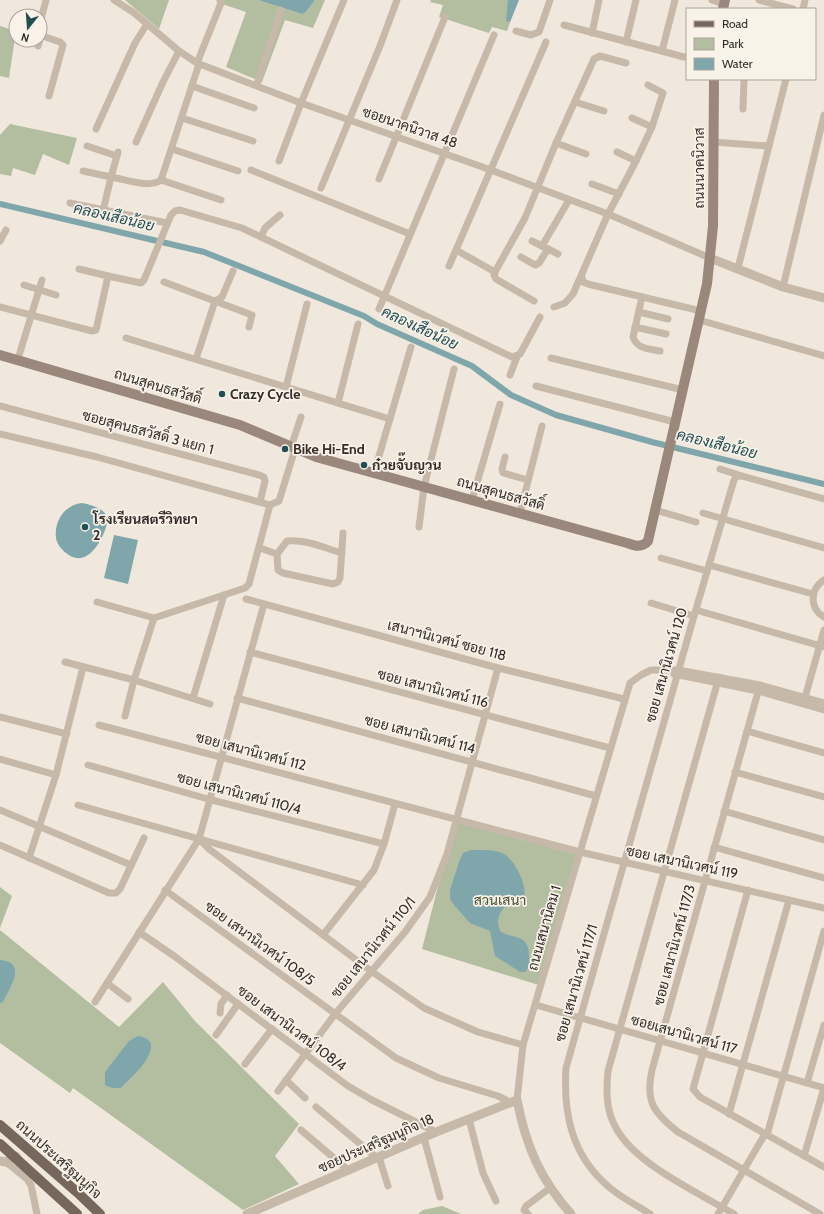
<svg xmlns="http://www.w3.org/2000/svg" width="824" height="1214" font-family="Cabin,Sarabun,sans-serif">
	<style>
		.green { fill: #b2be9f }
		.water { fill: #7fa7ab }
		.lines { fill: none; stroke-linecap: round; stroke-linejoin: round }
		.canal { stroke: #7fa7ab; stroke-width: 6 }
		.minor { stroke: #c7b9aa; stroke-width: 7 }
		.tertiary { stroke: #c7b9aa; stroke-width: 9 }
		.secondary { stroke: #9b887c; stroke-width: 10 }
		.primary { stroke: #76665c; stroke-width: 10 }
		.poi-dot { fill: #224e53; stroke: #f8f2e9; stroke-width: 1.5 }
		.labels { text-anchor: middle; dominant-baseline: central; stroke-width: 3.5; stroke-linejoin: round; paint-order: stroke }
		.street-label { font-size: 14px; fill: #352d29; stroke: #f8f2e9 }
		.poi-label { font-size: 14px; font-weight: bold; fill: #352d29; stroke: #f8f2e9; text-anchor: start }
		.park-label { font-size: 14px; fill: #43512f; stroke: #f8f2e9 }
		.water-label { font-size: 15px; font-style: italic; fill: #224e53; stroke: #f8f2e9 }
	</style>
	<rect width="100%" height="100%" fill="#f0e8dd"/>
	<!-- green -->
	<g class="green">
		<path d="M125 0H169L159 29Z"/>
		<path d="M217 0H258L302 14 305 13 315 0H325L313 28 285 20 262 82 226 67 246 12 216 2Z"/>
		<path d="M431 0H518L507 31 492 27 489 33 439 17 443 5 430 2Z"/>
		<path d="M0 26 16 31 9 78 0 76Z"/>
		<path d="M10 124 77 138 69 165 43 154 35 175 13 168 11 176 0 174V135Z"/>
		<path d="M455 820 580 852 542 986 422 949Z"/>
		<path d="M0 887 12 896 0 928Z"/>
		<path d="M0 930 119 1027 163 982 195 1021 299 1124 275 1156 299 1184 243 1210 73 1088 70 1093 0 1043Z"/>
		<path d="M442 1206 461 1214H418L423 1210Z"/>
	</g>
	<!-- water -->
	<g class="water">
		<path d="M258 0H315L305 13 302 14Z"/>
		<path d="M508 0H519L510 22 506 21Z"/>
		<path d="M82 503C91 505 105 508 107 518 108 522 106 527 105 530 99 547 84 568 66 553 61 549 57 544 56 538 54 520 65 505 82 503Z"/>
		<path d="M114 535 138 540 128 584 104 578Z"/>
		<path d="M471 850C481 850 492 849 502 853 514 857 530 889 523 900 518 902 513 901 510 903 499 909 495 922 501 932 517 940 529 934 529 957 529 963 530 967 525 972H520L495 956 490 931 470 923 454 905 450 899V890L460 859 463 853Z"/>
		<path d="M0 960C28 962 10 988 3 1002L0 1003Z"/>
		<path d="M138 1036 146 1038 151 1043C152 1061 133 1075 121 1088H112L105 1085V1072L129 1041Z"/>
	</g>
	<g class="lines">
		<!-- canal -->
		<path class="canal" d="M0 204 204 252 364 316 377 324 472 366 511 395 556 415 652 442 824 484"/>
		<!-- minor -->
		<g class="minor">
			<path d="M114 0 133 12 179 51 197 63 301 103 491 170 608 214 710 258"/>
			<path d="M712 0 724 4"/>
			<path d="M759 0 793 9"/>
			<path d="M803 9 805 0"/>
			<path d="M40 23 46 0"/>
			<path d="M564 25 684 57"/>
			<path d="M516 31 531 35 539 32 550 0"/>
			<path d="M592 33 599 0"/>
			<path d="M40 35 60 42 63 45 49 96"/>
			<path d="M626 42 636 0"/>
			<path d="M38 46 41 36"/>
			<path d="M662 51 675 0"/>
			<path d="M197 63 221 3"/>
			<path d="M257 84 281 10"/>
			<path d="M192 86 254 108"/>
			<path d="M575 102 604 111"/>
			<path d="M743 109 744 79"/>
			<path d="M182 118 253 141"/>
			<path d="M632 118 652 127"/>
			<path d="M96 129 135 43 147 24"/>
			<path d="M136 142 163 82 179 51"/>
			<path d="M713 142 769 146"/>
			<path d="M556 143 586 154"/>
			<path d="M87 146 117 156"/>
			<path d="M172 149 238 171"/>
			<path d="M617 152 636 161"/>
			<path d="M279 161 301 103 344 0"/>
			<path d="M251 170 410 234"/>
			<path d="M83 171 111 177 118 152"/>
			<path d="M379 179 445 17"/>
			<path d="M161 180 221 200"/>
			<path d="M592 184 619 194"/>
			<path d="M321 188 380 46 397 0"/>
			<path d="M70 203 167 223"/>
			<path d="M103 211 111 177C125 179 149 189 161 180L199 64"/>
			<path d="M261 237 265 228 280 215"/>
			<path d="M0 241 6 230"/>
			<path d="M532 241 542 246"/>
			<path d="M456 250 495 272"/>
			<path d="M558 254 542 246 569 200"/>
			<path d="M521 257 535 265 539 263 548 249"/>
			<path d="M449 266 546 42"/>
			<path d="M738 268 786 79"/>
			<path d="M79 269 108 276"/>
			<path d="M582 277 583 282 588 284 701 311"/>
			<path d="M164 282 252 315 249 327"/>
			<path d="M24 285 56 295"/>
			<path d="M783 287 824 115"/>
			<path d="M642 297 633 337C637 349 649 349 660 351"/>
			<path d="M534 301 496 279 494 275 496 270 525 218 556 143 594 59 600 56 626 63"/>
			<path d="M0 307 92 331 96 330 108 276 141 283 144 280 171 215 175 211 180 210 242 228 512 357 520 354 540 317"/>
			<path d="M554 307 565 303 573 294 608 214 636 161 652 127 663 93 648 85"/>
			<path d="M379 309 494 35"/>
			<path d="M639 312 668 319"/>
			<path d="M699 320 824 356"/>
			<path d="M635 327 666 334"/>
			<path d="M126 338 390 419"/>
			<path d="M551 358 683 390"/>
			<path d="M18 359 42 280"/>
			<path d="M196 359 215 301 222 297 233 271"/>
			<path d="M510 375 517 357"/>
			<path d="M536 386 675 422"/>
			<path d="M286 387 307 304"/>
			<path d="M338 403 358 324"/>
			<path d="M0 406 259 475 264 477 265 481 260 502"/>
			<path d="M0 434 97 457 270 505 279 501 295 449"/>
			<path d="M291 447 301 417"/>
			<path d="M505 457 502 469 503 473 528 480"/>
			<path d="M720 469 742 476"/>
			<path d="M374 473 411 347"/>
			<path d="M472 500 500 404"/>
			<path d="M655 510 696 522"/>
			<path d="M520 513 542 426"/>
			<path d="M703 513 824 548"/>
			<path d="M419 527 424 487 454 369"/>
			<path d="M260 548 277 554 278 570 283 573 333 584 338 582 340 578 343 533"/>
			<path d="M277 554 287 541C306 539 324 548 342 553"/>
			<path d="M661 558 707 571"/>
			<path d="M709 565 813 594"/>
			<path d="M824 580C810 589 809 608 824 617"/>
			<path d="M246 599 498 668 624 699"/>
			<path d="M97 602 154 618"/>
			<path d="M651 603 694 616"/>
			<path d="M696 610 824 647"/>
			<path d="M250 652 610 748"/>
			<path d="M65 662 134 680 210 704"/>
			<path d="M674 674 758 691 824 710"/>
			<path d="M719 677 608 1071C606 1091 606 1111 616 1128 636 1165 699 1193 734 1214"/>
			<path d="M760 685 652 1070C645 1102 654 1113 678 1132L820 1214"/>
			<path d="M193 698 224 595"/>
			<path d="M237 698 596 796"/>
			<path d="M804 701 824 630"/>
			<path d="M125 716 134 680 154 618 245 588 249 584 270 505"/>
			<path d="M0 717 67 734"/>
			<path d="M99 725 580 852 824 908"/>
			<path d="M747 731 824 753"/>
			<path d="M0 759 56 775"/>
			<path d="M88 765 208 799 384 844"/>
			<path d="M735 772 824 797"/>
			<path d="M78 805 363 885"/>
			<path d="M0 810 131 865"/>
			<path d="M724 811 824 840"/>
			<path d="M199 839 209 849 371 971 424 1008 478 1032 523 1045"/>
			<path d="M0 845 109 893H116L120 889 144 838"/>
			<path d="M714 847 824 878"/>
			<path d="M29 858 56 775 83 667"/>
			<path d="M165 890 396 1058 439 1078 498 1096 510 1102"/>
			<path d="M748 890 693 1089 700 1097 824 1167"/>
			<path d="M139 932 174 956 348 1086 372 1100 436 1132"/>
			<path d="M323 935 374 870 384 844 395 804"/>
			<path d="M107 983 128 999"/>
			<path d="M95 1002 199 839 264 604"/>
			<path d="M536 1005 824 1088"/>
			<path d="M220 1013 221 1004 227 995"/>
			<path d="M216 1035 238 1004"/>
			<path d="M245 1064 272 1029"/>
			<path d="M286 1080 305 1098"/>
			<path d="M807 1083 824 1025"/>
			<path d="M278 1091 335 1014 405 932 430 897 447 854 498 668"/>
			<path d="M517 1100 523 1045 630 683 641 675 651 670H678L760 685 824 703"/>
			<path d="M316 1107 377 1158"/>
			<path d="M729 1114 789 900"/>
			<path d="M469 1119 483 1173 496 1201"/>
			<path d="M301 1130 349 1171"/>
			<path d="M767 1135 824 931"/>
			<path d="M424 1138 440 1197"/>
			<path d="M804 1156 824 1088"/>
			<path d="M379 1157 388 1186"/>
			<path d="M6 1162 27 1179 31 1185 37 1214"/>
			<path d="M528 1214 524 1210 526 1206 550 1188"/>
			<path d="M650 1214C637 1205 621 1198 609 1187 572 1156 563 1114 566 1068L694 616 734 480 737 476H742L824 499"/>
			<path d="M718 1214 765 1134"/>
		</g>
		<!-- tertiary -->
		<g class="tertiary">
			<path d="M710 258 783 287 824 298"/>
			<path d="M0 1161 6 1162 16 1156"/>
			<path d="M247 1214 436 1132 517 1100C526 1146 540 1179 571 1214"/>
		</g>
		<!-- secondary -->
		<g class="secondary">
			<path d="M723 9 725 0"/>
			<path d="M0 355 240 425 316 457 627 543C635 546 642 548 648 541L707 284 713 226 714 79"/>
		</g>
		<!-- primary -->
		<g class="primary">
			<path d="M0 1125 78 1193 100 1214"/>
			<path d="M0 1144 77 1214"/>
		</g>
	</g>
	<!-- markers -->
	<g class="poi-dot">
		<circle cx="222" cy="394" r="4"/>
		<circle cx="285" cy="449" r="4"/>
		<circle cx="364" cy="465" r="4"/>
		<circle cx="85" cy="527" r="4"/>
	</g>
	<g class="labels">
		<!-- street labels -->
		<g class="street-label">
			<text transform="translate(410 127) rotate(19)">ซอยนาคนิวาส 48</text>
			<text transform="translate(699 168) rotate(-90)">ถนนนาคนิวาส</text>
			<text transform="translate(158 386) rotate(17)">ถนนสุคนธสวัสดิ์</text>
			<text transform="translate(148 432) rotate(15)">ซอยสุคนธสวัสดิ์ 3 แยก 1</text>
			<text transform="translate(501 493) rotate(16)">ถนนสุคนธสวัสดิ์</text>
			<text transform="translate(447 640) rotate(15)">เสนาฯนิเวศน์ ซอย 118</text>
			<text transform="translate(666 665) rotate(-74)">ซอย เสนานิเวศน์ 120</text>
			<text transform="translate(433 688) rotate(15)">ซอย เสนานิเวศน์ 116</text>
			<text transform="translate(420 734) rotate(15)">ซอย เสนานิเวศน์ 114</text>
			<text transform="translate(251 751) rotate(15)">ซอย เสนานิเวศน์ 112</text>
			<text transform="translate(239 793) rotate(15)">ซอย เสนานิเวศน์ 110/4</text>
			<text transform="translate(682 862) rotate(12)">ซอย เสนานิเวศน์ 119</text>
			<text transform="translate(544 928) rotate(-74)">ถนนเสนานิคม 1</text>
			<text transform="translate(260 943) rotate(36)">ซอย เสนานิเวศน์ 108/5</text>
			<text transform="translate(674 945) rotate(-75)">ซอย เสนานิเวศน์ 117/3</text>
			<text transform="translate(373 947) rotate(-51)">ซอย เสนานิเวศน์ 110/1</text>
			<text transform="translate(576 983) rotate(-74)">ซอย เสนานิเวศน์ 117/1</text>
			<text transform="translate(292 1028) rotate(37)">ซอย เสนานิเวศน์ 108/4</text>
			<text transform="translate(684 1034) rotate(16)">ซอยเสนานิเวศน์ 117</text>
			<text transform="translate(376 1143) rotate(-24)">ซอยประเสริฐมนูกิจ 18</text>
			<text transform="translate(59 1159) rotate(42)">ถนนประเสริฐมนูกิจ</text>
		</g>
		<!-- poi labels -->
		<g class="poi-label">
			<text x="230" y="394">Crazy Cycle</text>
			<text x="293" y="449">Bike Hi-End</text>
			<text x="372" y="465">ก๋วยจั๊บญวน</text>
			<text x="93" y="519">โรงเรียนสตรีวิทยา<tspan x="93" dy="16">2</tspan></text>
		</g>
		<!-- park labels -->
		<g class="park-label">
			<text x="500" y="900">สวนเสนา</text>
		</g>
		<!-- water labels -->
		<g class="water-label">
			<text transform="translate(114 217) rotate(13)">คลองเสือน้อย</text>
			<text transform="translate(420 328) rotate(25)">คลองเสือน้อย</text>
			<text transform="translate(717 444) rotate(14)">คลองเสือน้อย</text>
		</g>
	</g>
	<!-- legend -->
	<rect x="686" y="8" width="130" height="72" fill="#f8f2e9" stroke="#aaa39c"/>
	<rect x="694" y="21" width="20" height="6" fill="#76665c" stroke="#aaa39c"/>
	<text x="722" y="28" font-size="12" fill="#352d29">Road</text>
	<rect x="694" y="38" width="20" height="12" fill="#b2be9f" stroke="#aaa39c"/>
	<text x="722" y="48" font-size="12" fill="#352d29">Park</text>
	<rect x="694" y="58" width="20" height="12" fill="#7fa7ab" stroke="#aaa39c"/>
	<text x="722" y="68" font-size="12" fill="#352d29">Water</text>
	<!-- north arrow -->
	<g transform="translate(28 28) rotate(197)"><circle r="19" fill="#f8f2e9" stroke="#aaa39c"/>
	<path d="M0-3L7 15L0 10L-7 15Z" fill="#224e53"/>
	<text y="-6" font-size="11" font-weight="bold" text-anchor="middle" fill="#352d29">N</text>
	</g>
</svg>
